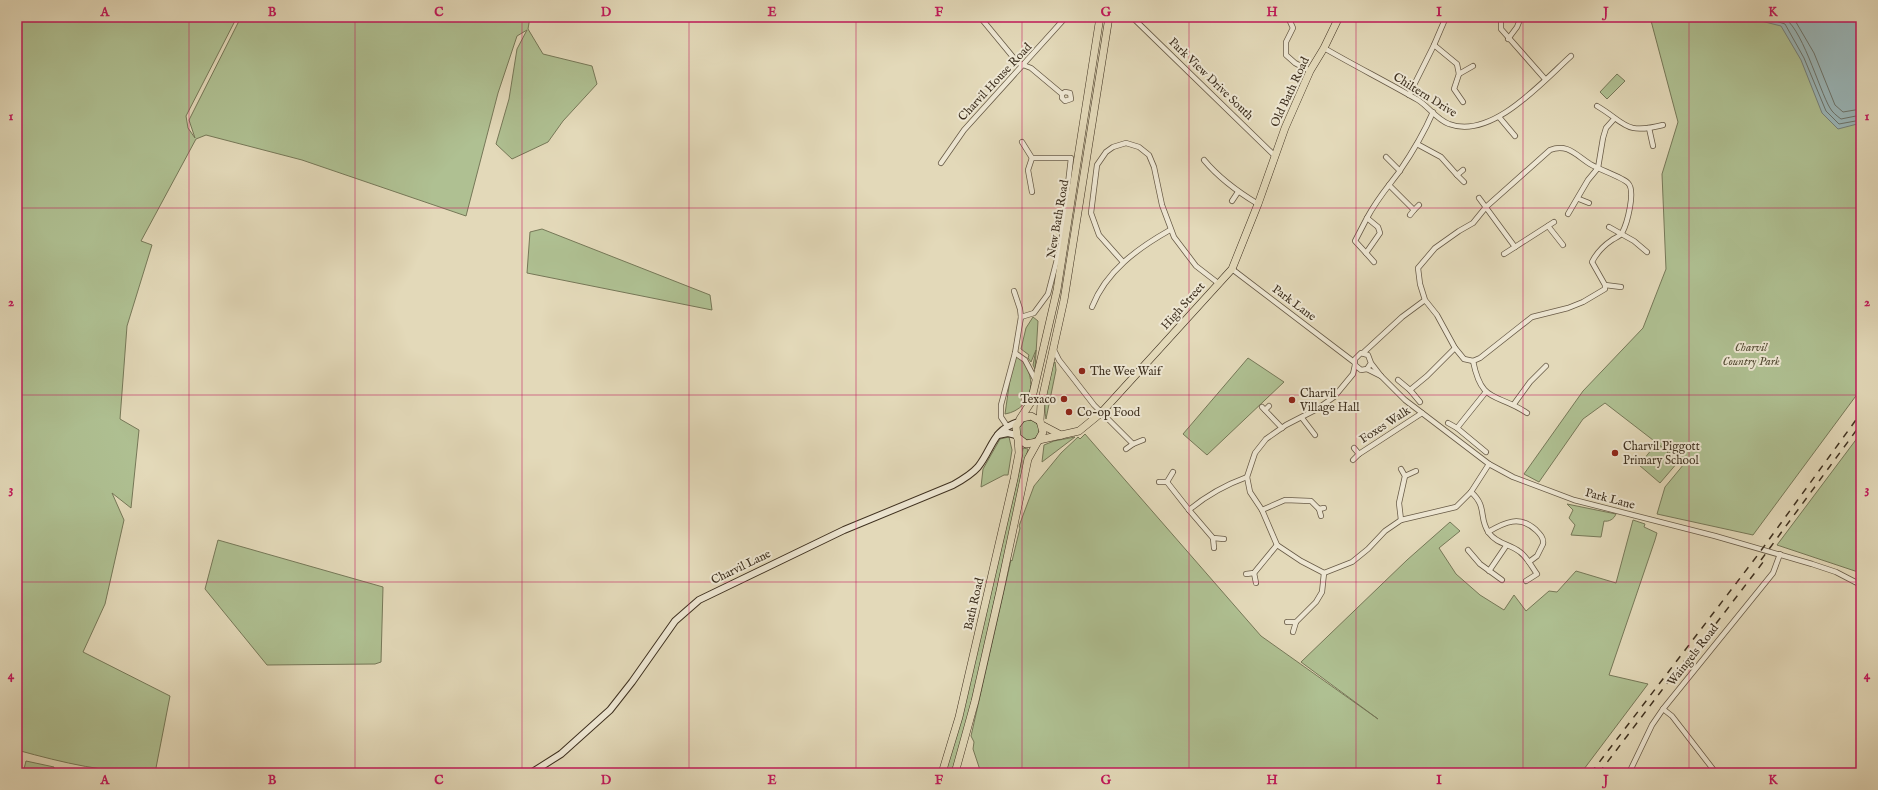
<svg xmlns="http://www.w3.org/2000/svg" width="1878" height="790" font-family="'IM FELL English',serif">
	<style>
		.green { fill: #afc092; stroke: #767858 }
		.water { fill: #9ab7ba; stroke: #75817c }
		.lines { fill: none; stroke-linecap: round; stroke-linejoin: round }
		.shore { stroke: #6c746c; stroke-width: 1 }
		.street-casing { stroke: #675a46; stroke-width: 6 }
		.secondary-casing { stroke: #3e301f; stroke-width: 8 }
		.primary-casing { stroke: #3e301f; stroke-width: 8 }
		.street { stroke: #ede6d2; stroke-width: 4.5 }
		.secondary { stroke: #ede6d2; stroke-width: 6 }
		.primary { stroke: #e3d9b9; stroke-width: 7 }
		.rail { stroke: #3e301f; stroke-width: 1.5; stroke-dasharray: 7 7; stroke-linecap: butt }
		.grid { fill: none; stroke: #c2185b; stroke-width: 1; stroke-opacity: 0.55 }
		.poi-dot { fill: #8f2418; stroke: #ede6d2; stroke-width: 1.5 }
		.labels { text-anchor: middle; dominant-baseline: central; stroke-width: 4; stroke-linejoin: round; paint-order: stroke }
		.street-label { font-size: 12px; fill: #3e301f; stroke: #ede6d2 }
		.park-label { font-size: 12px; font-style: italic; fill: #554d36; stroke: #ede6d2 }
		.poi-label { font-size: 12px; fill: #3e301f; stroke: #ede6d2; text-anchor: start }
		.neatline { fill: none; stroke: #c2185b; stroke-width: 1.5 }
		.grid-label { font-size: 13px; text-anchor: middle; font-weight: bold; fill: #c2185b }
	</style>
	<rect width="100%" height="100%" fill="#e3d9b9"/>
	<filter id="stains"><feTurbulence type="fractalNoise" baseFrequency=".005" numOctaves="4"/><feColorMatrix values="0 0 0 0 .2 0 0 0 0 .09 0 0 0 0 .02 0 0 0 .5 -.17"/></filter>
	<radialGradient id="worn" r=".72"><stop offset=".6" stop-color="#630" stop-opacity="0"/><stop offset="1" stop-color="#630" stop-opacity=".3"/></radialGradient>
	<!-- green -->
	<g class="green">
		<path d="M17 17H237L186 116 188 128 195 138 189 120 241 17H530L528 29 543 54 592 66 597 84 563 121 548 142 512 159 496 144 509 99 517 49 527 30 517 36 498 93 466 216 302 160 206 135 196 139 141 241 152 245 127 326 120 419 139 430 131 508 112 493 124 520 105 604 83 652 170 696 155 773C106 773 64 763 17 750Z"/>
		<path d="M1650 17H1861V389L1753 535 1657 514 1665 487 1684 464 1605 403 1583 419 1539 482 1524 474 1583 391 1643 328 1666 269 1662 174 1678 122Z"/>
		<path d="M1617 74 1625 81 1607 99 1600 92Z"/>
		<path d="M542 229 710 295 712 310 527 273 530 232Z"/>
		<path d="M1033 317 1038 321 1035 369 1033 365 1036 350 1031 362 1028 358 1029 355 1021 349 1026 328Z"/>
		<path d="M1016 355C1039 372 1035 409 1005 414L1012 365Z"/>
		<path d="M1248 358 1284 382 1207 455 1183 434Z"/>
		<path d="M1055 362 1056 370 1046 419C1043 406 1046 373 1055 362Z"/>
		<circle cx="1029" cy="430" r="10"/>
		<path d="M1861 433V575L1858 572 1777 545Z"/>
		<path d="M1085 434 1261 636 1378 719 1301 662 1407 560 1450 522 1460 531 1439 548 1456 574 1480 595 1504 610 1514 595 1526 611 1549 591 1557 592 1576 571 1616 583 1633 520 1645 524 1644 527 1657 533 1655 540 1609 675 1648 684 1581 773H981L973 749 974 742 971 736 1011 560 1012 561 1020 528 1019 526 1034 486 1061 453 1078 437 1080 439Z"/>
		<path d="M1009 437 1012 450 1008 475H1004L981 487 983 469 1000 439Z"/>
		<path d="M1075 437 1042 462 1044 445 1054 441Z"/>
		<path d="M1657 443 1678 462 1660 483 1639 465Z"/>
		<path d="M1023 448 1028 449 976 684 960 748 951 773H945L961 720 1021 463Z"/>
		<path d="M1567 504 1616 514C1614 519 1609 522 1604 521L1601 537 1571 535 1575 525 1569 518 1573 510Z"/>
		<path d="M218 540 383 587 381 662 375 664 267 665 205 589Z"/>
		<path d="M26 761 54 767 53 773H23Z"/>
	</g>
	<!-- water -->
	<path class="water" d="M1757 17H1861V123L1838 129 1822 113 1801 60 1781 26 1761 21Z"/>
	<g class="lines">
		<!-- shore -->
		<g class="shore">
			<path d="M1763 17 1785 24 1804 58 1826 111 1839 124 1861 120"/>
			<path d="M1782 17C1801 23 1819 90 1830 108 1832 112 1837 116 1841 119L1861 115"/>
			<path d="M1793 17 1814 53 1835 105 1843 112 1861 109"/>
		</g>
		<!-- street casing -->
		<g class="street-casing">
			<g id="street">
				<path d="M980 17 1018 63 1031 68 1062 94 1065 92 1070 93 1071 99 1065 101 1062 98V94"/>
				<path d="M1132 17 1275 156"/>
				<path d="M1288 17 1293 28 1286 42V55L1295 63 1310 71"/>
				<path d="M1505 17 1501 21V29L1545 79"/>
				<path d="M1508 39 1517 27 1521 17"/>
				<path d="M1434 45 1457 64 1459 74 1454 89 1463 102"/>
				<path d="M1324 48C1355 66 1387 82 1418 100 1428 106 1437 120 1449 124 1492 140 1542 82 1571 56"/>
				<path d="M1459 74 1473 66"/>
				<path d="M1409 95 1434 45 1446 17"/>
				<path d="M1597 106C1626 123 1624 135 1663 125"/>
				<path d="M1499 117 1515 136"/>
				<path d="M1649 128 1653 146"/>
				<path d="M1417 144 1441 157 1457 175 1463 170"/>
				<path d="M1386 157 1400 171"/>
				<path d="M1204 160C1219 178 1238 192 1258 204"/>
				<path d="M941 163 964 130 1066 17"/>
				<path d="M1457 175 1464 182"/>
				<path d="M1389 185 1414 210 1419 205"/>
				<path d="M1032 192 1028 170 1032 158"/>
				<path d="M1479 198 1515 247 1504 254"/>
				<path d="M1579 199 1589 203"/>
				<path d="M1232 201 1238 192"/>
				<path d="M1568 214 1588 180 1598 168 1603 138 1606 128 1614 119"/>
				<path d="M1410 215 1414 210"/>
				<path d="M1548 226 1563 245"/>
				<path d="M1609 227 1634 241 1647 252"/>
				<path d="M1515 247 1554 222"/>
				<path d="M1366 253 1355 241 1367 218"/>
				<path d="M1123 262 1099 235 1091 213 1097 165 1106 152 1113 147 1126 143 1139 147 1149 155 1154 167 1162 205 1174 237 1196 266 1218 283"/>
				<path d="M1374 262 1366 253 1380 233 1378 227 1367 218C1377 199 1387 188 1399 172 1412 153 1424 133 1433 112"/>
				<path d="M1232 269 1354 362"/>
				<path d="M1605 285 1621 287"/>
				<path d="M1092 307C1106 271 1138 248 1170 230"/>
				<path d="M1021 317 1034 313 1048 294 1061 244 1071 158H1032L1022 142"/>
				<path d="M1054 350 1059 360 1094 405 1133 444 1143 440"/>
				<path d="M1015 353 1025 360 1036 381"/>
				<path d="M1363 353 1402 317 1425 300 1420 284 1418 268 1435 248 1459 231 1473 223 1486 207 1550 150C1567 143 1576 155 1590 164 1600 170 1622 177 1628 183 1636 191 1627 224 1622 233 1620 236 1615 238 1612 240 1603 246 1597 252 1592 262L1605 285V289L1583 302 1568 308 1532 317 1480 358 1473 361 1464 359 1455 348 1437 315 1425 300"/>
				<path d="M1473 361C1482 405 1496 392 1527 413"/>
				<path d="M1371 363 1367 369 1361 370 1355 365V359L1361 353 1368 355 1371 363 1381 376 1405 400 1489 464 1513 477 1574 500 1715 536 1812 564 1836 572 1861 585"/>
				<path d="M1355 365 1353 374 1334 397 1317 409 1286 425 1266 439 1255 453 1247 477 1250 492 1262 510 1277 545 1301 561 1324 573 1352 562 1368 549 1385 531 1401 520 1456 507 1471 492 1489 464"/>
				<path d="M1367 369 1381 376"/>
				<path d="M1398 380 1410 390 1427 376 1455 348"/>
				<path d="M1410 390 1420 402"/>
				<path d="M1485 393 1457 428 1486 452"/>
				<path d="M1514 404 1530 382 1546 366"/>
				<path d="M1262 407 1282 428"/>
				<path d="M1265 410 1269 406"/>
				<path d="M1302 418 1315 435"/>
				<path d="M1448 423 1457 428"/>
				<path d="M1007 426 1001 417V405L1015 353 1021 317 1020 309 1014 291"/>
				<path d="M1354 448 1359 454 1422 413"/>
				<path d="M1126 449 1133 444"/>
				<path d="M1353 460 1359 454"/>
				<path d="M1405 476 1416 471"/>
				<path d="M1159 482H1167L1189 510C1207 495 1225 485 1247 477"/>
				<path d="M1167 482 1173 472"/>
				<path d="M1471 492C1488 507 1478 518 1489 533 1497 544 1510 544 1520 552 1527 557 1532 567 1537 574L1526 581"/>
				<path d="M1319 509 1321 516"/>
				<path d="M1189 510 1213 538 1224 539"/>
				<path d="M1262 510 1285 500 1311 501 1319 509 1324 508"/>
				<path d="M1401 520 1399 503 1405 476 1401 469"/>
				<path d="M1488 532C1505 522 1520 515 1536 530 1540 534 1544 538 1543 544L1537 556 1529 562"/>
				<path d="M1213 538 1214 548"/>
				<path d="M1468 550 1480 564 1502 580"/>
				<path d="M1489 571 1506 546"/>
				<path d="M1254 573 1256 583"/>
				<path d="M1246 574 1254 573 1277 545"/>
				<path d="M1287 622H1296L1316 602 1322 592 1324 573"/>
				<path d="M1293 632 1296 622"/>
				<path d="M1663 709 1672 716 1716 773"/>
				<path d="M1629 773 1652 725 1663 709 1773 573 1780 554"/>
			</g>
		</g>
		<!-- secondary casing -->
		<g class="secondary-casing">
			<g id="secondary">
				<path d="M998 435 1008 433 1016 435"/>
				<path d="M531 773 561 754 610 710 632 682 675 621 699 600 844 530 953 485C962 480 971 475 978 467 993 448 992 430 1018 422"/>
			</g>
		</g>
		<!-- primary casing -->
		<g class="primary-casing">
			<g id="primary">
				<path d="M1020 419 1031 402 1057 290 1100 17"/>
				<path d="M1040 421 1041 404 1064 300 1109 17"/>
				<path d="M1042 425 1061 435"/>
				<path d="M1039 440 1079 431 1101 413 1232 269 1258 204 1285 128 1310 71 1324 48 1339 17"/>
				<path d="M942 773 959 717 1014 479 1019 453 1018 439"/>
				<path d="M955 773 975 701 1000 591 1028 459 1043 432 1040 421 1031 416 1022 418 1016 426 1017 437 1026 444 1037 442"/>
			</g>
		</g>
		<!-- street -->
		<use href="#street" class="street"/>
		<!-- secondary -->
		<use href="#secondary" class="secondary"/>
		<!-- primary -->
		<use href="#primary" class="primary"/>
		<!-- rail -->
		<g class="rail">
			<path d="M1761 560 1861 424"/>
			<path d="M1682 668 1767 557"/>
			<path d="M1591 773 1757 556 1861 413"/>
			<path d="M1599 773 1684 661"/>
		</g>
	</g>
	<!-- grid -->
	<path class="grid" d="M189 17V773M355 17V773M522 17V773M689 17V773M856 17V773M1022 17V773M1189 17V773M1356 17V773M1523 17V773M1689 17V773M17 208H1861M17 395H1861M17 582H1861"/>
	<!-- markers -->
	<g class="poi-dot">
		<circle cx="1082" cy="371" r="4"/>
		<circle cx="1064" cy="399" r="4"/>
		<circle cx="1292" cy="400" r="4"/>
		<circle cx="1069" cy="412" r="4"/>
		<circle cx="1615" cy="453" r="4"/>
	</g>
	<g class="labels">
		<!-- street labels -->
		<g class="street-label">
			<text transform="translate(1211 79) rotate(44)">Park View Drive South</text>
			<text transform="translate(995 82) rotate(-47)">Charvil House Road</text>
			<text transform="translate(1290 92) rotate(-65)">Old Bath Road</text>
			<text transform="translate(1425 95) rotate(32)">Chiltern Drive</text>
			<text transform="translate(1058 219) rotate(-80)">New Bath Road</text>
			<text transform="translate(1294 303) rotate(37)">Park Lane</text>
			<text transform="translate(1183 306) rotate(-48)">High Street</text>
			<text transform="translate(1385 425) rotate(-33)">Foxes Walk</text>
			<text transform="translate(1610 499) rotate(15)">Park Lane</text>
			<text transform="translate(741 567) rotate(-26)">Charvil Lane</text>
			<text transform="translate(974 604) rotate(-77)">Bath Road</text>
			<text transform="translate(1693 655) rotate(-52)">Waingels Road</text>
		</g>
		<!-- park labels -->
		<g class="park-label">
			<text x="1751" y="347">Charvil<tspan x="1751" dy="14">Country Park</tspan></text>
		</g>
		<!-- poi labels -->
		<g class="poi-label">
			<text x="1090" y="371">The Wee Waif</text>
			<text x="1300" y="393">Charvil<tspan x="1300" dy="14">Village Hall</tspan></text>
			<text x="1056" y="399" text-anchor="end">Texaco</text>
			<text x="1077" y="412">Co-op Food</text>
			<text x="1623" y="446">Charvil Piggott<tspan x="1623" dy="14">Primary School</tspan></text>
		</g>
	</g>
	<!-- margin -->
	<rect width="1878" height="790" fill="none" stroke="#e3d9b9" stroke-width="44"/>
	<rect x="22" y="22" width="1834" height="746" class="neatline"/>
	<g class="grid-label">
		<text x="105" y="16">A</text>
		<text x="272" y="16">B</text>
		<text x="439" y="16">C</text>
		<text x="606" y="16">D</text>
		<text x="772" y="16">E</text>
		<text x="939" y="16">F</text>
		<text x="1106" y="16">G</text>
		<text x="1272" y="16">H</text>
		<text x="1439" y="16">I</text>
		<text x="1606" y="16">J</text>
		<text x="1773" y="16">K</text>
		<text x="11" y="120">1</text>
		<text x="1867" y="120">1</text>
		<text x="11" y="306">2</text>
		<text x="1867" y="306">2</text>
		<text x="11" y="493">3</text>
		<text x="1867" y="493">3</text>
		<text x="11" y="679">4</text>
		<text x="1867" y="679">4</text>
		<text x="105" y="784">A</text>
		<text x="272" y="784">B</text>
		<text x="439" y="784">C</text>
		<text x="606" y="784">D</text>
		<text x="772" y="784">E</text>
		<text x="939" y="784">F</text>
		<text x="1106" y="784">G</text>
		<text x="1272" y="784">H</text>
		<text x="1439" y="784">I</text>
		<text x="1606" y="784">J</text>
		<text x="1773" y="784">K</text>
	</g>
	<rect width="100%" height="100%" filter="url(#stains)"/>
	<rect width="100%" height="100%" fill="url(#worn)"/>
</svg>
